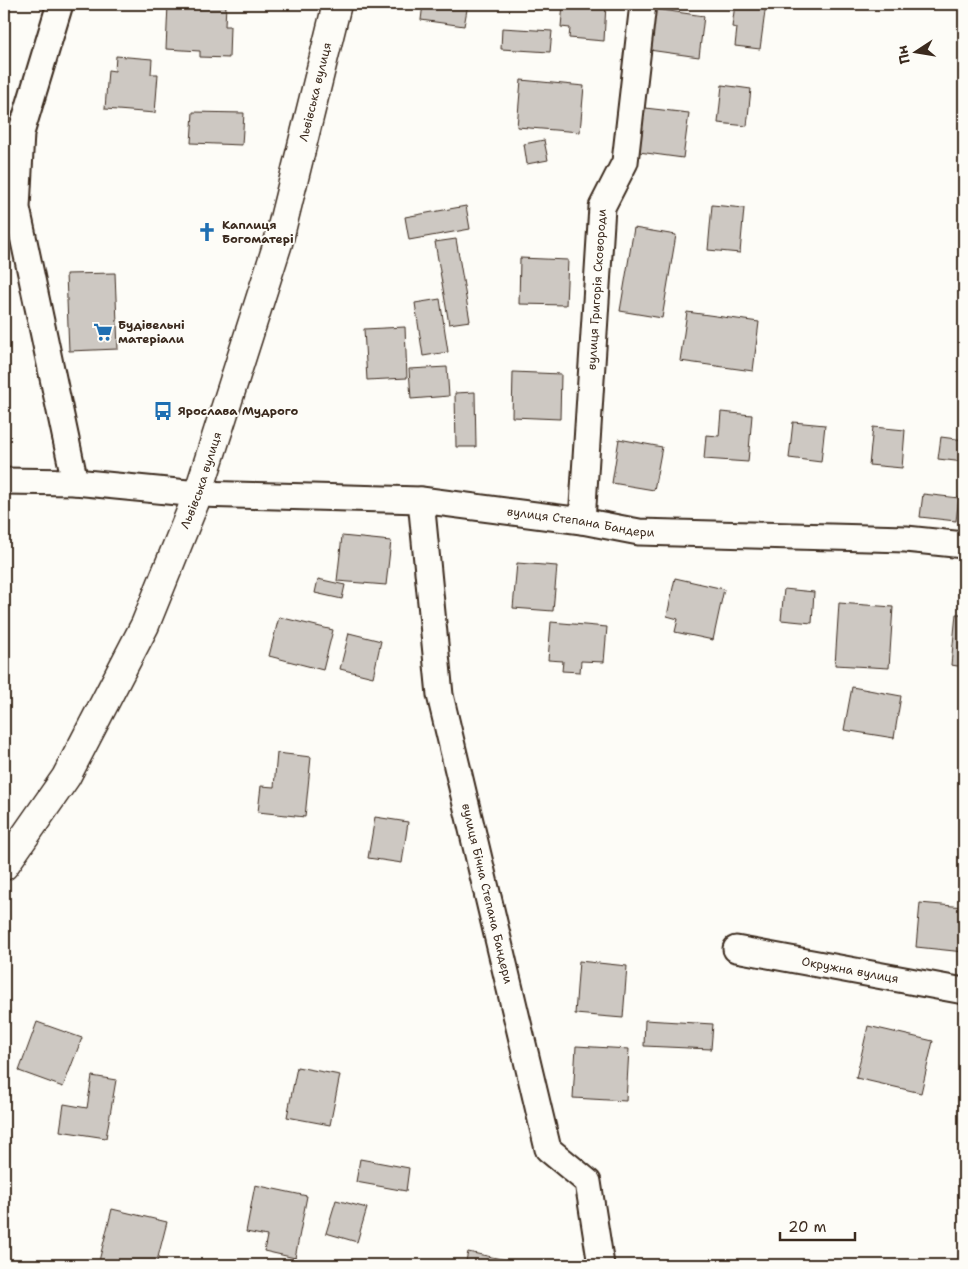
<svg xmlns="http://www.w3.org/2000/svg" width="968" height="1269" font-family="'Shantell Sans',sans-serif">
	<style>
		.building { fill: #cdc8c2; stroke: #3b2a1e }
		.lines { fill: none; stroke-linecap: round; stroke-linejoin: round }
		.street-casing { stroke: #3b2a1e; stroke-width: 29 }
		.secondary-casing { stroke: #3b2a1e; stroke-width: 31 }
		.street { stroke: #fdfcf7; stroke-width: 25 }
		.secondary { stroke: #fdfcf7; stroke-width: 28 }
		.labels { text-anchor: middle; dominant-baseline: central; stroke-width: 4; stroke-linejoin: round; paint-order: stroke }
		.street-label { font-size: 12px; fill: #3b2a1e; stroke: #fdfcf7 }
		.poi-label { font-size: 12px; font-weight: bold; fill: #3b2a1e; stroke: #fdfcf7; text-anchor: start }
	</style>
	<rect width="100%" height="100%" fill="#fdfcf7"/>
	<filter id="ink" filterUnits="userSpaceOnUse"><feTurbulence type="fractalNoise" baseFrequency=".02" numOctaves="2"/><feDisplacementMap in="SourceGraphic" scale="10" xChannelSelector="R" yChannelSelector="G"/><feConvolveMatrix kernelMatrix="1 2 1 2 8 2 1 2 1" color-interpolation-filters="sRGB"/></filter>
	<g filter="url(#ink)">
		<!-- building -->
		<g class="building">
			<path d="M168 4H226L225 26H230L229 58 200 57V51L166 49Z"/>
			<path d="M423 4H468L464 26 421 20Z"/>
			<path d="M563 4H606L604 41 569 38 570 28 561 27Z"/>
			<path d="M735 4H766L760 49 735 46 737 28 732 27Z"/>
			<path d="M655 9 704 16 699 57 649 50Z"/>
			<path d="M502 28 552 31 550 52 501 49Z"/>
			<path d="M116 56 152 59 151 74H158L155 113 105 109 108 70 115 71Z"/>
			<path d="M521 80 584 86 580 132 517 127Z"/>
			<path d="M722 85 751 89 747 126 718 123Z"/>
			<path d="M645 108 689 113 683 158 639 152Z"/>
			<path d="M193 112 244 113 242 145 191 143Z"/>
			<path d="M544 140 548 160 527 164 524 144Z"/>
			<path d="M712 205 744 208 740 253 708 250Z"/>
			<path d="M466 206 470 229 409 240 405 217Z"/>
			<path d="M634 228 676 235 662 318 620 311Z"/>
			<path d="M456 239 470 321 449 324 435 242Z"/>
			<path d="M520 258 568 260 566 305 519 304Z"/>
			<path d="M115 273 118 349 69 351 66 274Z"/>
			<path d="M440 299 448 352 423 356 415 303Z"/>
			<path d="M687 312 759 322 753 371 680 361Z"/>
			<path d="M405 327 407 378 367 380 364 329Z"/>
			<path d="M447 367 449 396 411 399 409 369Z"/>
			<path d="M513 372 561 374 560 419 512 417Z"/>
			<path d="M475 392 476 447H456L455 393Z"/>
			<path d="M721 412 752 415 748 462 704 459 706 435 719 436Z"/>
			<path d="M793 422 825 425 821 462 789 458Z"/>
			<path d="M873 427 905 430 902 468 869 465Z"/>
			<path d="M941 437 964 440V462L938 459Z"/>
			<path d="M619 439 662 447 654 490 612 483Z"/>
			<path d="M923 494 959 498 956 521 920 517Z"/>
			<path d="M342 536 391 541 386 585 337 581Z"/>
			<path d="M517 563 557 566 553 611 513 608Z"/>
			<path d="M675 578 724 589 713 640 675 632 678 619 667 616Z"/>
			<path d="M318 579 345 585 342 599 315 593Z"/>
			<path d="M784 589 814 592 812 623 781 620Z"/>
			<path d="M839 603 893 607 889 668 835 665Z"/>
			<path d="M956 614H964V667L951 665Z"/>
			<path d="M279 617 333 630 323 670 269 656Z"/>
			<path d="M551 622 607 627 604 662 581 661 580 672 562 671 563 661 548 660Z"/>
			<path d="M349 633 381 641 373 677 340 669Z"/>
			<path d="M852 687 901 696 894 738 844 730Z"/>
			<path d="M277 753 311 757 305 817 258 812 261 786 274 787Z"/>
			<path d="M375 817 408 822 402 863 368 858Z"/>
			<path d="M920 903 964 907V952L916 947Z"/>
			<path d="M579 961 627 966 623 1018 575 1014Z"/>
			<path d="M645 1020 713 1024 711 1049 644 1046Z"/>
			<path d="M37 1022 82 1038 63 1087 19 1071Z"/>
			<path d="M868 1026 933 1041 921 1093 856 1078Z"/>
			<path d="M576 1046 629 1049 626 1101 573 1098Z"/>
			<path d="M297 1067 340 1075 330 1125 287 1117Z"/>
			<path d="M92 1076 116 1080 106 1138 60 1131 64 1104 87 1108Z"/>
			<path d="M360 1159 409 1168 406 1191 356 1182Z"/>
			<path d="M255 1185 307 1196 295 1258 264 1251 267 1236 246 1232Z"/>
			<path d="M336 1200 367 1208 357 1242 326 1233Z"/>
			<path d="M112 1209 167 1222 156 1265H98Z"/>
			<path d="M468 1252 525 1264V1265H465Z"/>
		</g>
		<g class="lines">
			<!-- street casing -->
			<g class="street-casing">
				<g id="street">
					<path d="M60 4 21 133 17 208 75 482"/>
					<path id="s1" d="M4 481 75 482 198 494 421 500 582 521 639 532 906 539 964 545"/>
					<path id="s2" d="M421 500 440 695 548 1149 588 1182 601 1265"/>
					<path id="s3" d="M582 521 602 207 625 162 643 4"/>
					<path id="s4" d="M736 949 964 991"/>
				</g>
			</g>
			<!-- secondary casing -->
			<g class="secondary-casing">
				<g id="secondary">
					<path id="s5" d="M4 866 66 777 145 625 198 494 278 243 337 4"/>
				</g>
			</g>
			<!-- street -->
			<use href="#street" class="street"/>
			<!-- secondary -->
			<use href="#secondary" class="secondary"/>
		</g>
	</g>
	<!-- icons -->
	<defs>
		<g id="church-bare" transform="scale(1.5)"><path d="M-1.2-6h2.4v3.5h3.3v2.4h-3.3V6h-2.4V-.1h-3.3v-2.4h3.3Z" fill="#1f6fb2" stroke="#fdfcf7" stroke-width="2.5" paint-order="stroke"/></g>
		<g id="supermarket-bare" transform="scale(1.5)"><path d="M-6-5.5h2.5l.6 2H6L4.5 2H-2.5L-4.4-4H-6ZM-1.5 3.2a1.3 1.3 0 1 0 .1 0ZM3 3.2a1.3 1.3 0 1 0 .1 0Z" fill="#1f6fb2" stroke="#fdfcf7" stroke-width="2.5" paint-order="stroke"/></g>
		<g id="bus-bare" transform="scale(1.5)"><path d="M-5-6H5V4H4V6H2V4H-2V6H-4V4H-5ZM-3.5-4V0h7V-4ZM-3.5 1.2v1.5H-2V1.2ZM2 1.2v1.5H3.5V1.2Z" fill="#1f6fb2" stroke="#fdfcf7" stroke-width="2.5" paint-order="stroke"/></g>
	</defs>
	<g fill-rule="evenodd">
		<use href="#church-bare" x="207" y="232"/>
		<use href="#supermarket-bare" x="103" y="332"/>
		<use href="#bus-bare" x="163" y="411"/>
	</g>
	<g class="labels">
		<!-- street labels -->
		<g class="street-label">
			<text stroke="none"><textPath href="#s5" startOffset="840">Львівська вулиця</textPath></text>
			<text stroke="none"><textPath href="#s3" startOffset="232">вулиця Григорія Сковороди</textPath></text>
			<text stroke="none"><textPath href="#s5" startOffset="435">Львівська вулиця</textPath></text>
			<text stroke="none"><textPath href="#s1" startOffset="579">вулиця Степана Бандери</textPath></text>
			<text stroke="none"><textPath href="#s2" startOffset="400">вулиця Бічна Степана Бандери</textPath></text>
			<text stroke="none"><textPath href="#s4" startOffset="116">Окружна вулиця</textPath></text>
		</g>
		<!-- poi labels -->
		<g class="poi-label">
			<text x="222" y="225">Каплиця<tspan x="222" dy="14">Богоматері</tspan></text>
			<text x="118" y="325">Будівельні<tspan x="118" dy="14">матеріали</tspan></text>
			<text x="178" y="411">Ярослава Мудрого</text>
		</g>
	</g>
	<!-- margin -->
	<rect width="968" height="1269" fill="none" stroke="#fdfcf7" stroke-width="20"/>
	<rect x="10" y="10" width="948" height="1249" fill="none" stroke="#3b2a1e" stroke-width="2" filter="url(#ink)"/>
	<!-- north arrow -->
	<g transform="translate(916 52) rotate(258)" stroke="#fdfcf7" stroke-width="4" paint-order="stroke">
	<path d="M0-4L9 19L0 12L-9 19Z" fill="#3b2a1e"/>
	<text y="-8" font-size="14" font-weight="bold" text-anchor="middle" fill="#3b2a1e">Пн</text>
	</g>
	<!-- scale -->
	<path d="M780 1232v8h75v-8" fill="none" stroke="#3b2a1e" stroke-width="2.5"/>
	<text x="788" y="1232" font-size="15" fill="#3b2a1e" stroke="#fdfcf7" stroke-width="4" paint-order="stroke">20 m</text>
</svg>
